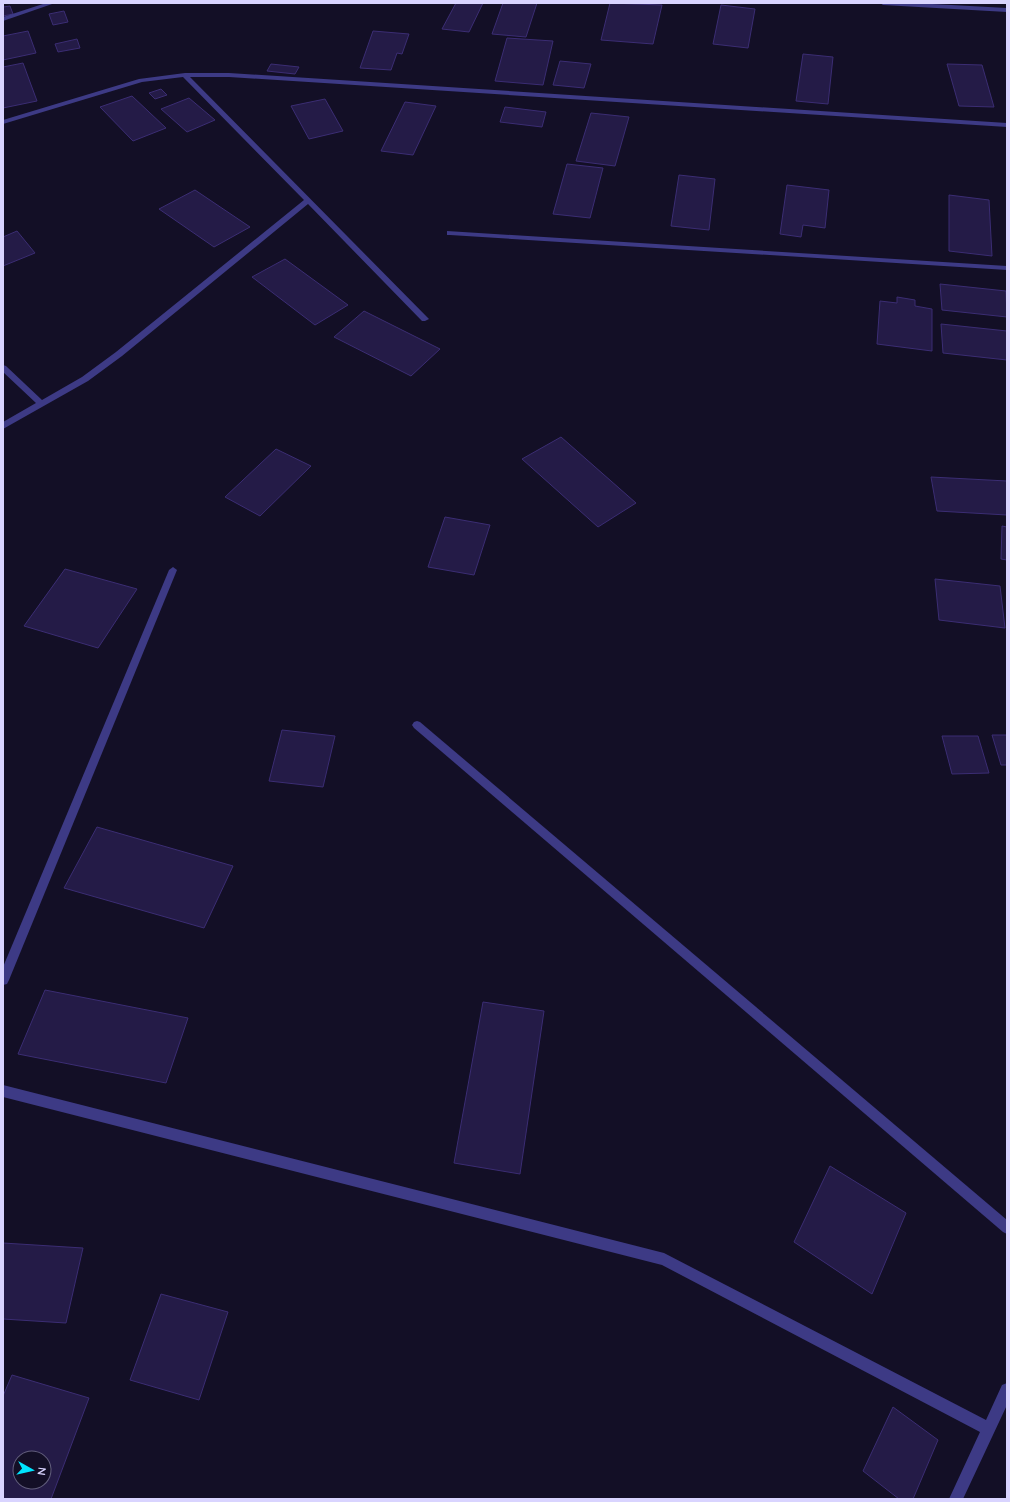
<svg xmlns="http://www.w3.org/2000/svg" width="1010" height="1502" font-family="Quicksand,sans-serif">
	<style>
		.building { fill: #241b47; stroke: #3b2d73; fill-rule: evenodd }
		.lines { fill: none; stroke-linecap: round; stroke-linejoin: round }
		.street { fill: #3d3a85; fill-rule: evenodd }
	</style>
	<rect width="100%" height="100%" fill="#130f26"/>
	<!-- building -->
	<g class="building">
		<path d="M456 3H483L469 32 442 29Z"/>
		<path d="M503 3H537L526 37 492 34Z"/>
		<path d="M610 3 662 5 653 44 601 40Z"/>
		<path d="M721 5 755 9 748 48 713 44Z"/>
		<path d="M10 6 13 14 3 16V7Z"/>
		<path d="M64 11 68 22 53 25 49 14Z"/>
		<path d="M28 31 36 53 3 60V36Z"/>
		<path d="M373 31 409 34 402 54 397 53 391 70 360 68Z"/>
		<path d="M507 38 553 41 543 85 495 81Z"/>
		<path d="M77 39 80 48 58 52 55 44Z"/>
		<path d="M803 54 833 57 828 104 796 101Z"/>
		<path d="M560 61 591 64 584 88 553 85Z"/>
		<path d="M23 63 37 101 3 108V67Z"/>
		<path d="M271 64 299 67 295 74 267 71Z"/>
		<path d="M947 64 982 65 994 107 959 106Z"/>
		<path d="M161 89 167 95 155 99 149 93Z"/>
		<path d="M132 96 166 128 133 141 100 107Z"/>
		<path d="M189 98 215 120 187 132 161 109Z"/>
		<path d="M325 99 343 131 309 139 291 106Z"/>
		<path d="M405 102 436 106 413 155 381 151Z"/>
		<path d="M505 107 546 112 542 127 500 122Z"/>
		<path d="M591 113 629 117 615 166 576 161Z"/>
		<path d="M567 164 603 168 590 218 553 214Z"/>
		<path d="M679 175 715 179 709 230 671 226Z"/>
		<path d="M787 185 829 190 825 228 803 225 801 237 780 234Z"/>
		<path d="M195 190 250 227 214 247 159 209Z"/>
		<path d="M949 195 989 200 992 256 949 251Z"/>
		<path d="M17 231 35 253 3 266V237Z"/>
		<path d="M285 259 348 305 315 325 252 277Z"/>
		<path d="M940 284 1006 291 1007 317 942 310Z"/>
		<path d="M897 297 915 300V306L932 309V351L877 344 880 301 897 303Z"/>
		<path d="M364 311 440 349 411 376 334 337Z"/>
		<path d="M941 324 1007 331V360L943 353Z"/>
		<path d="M561 437 636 503 598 527 522 459Z"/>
		<path d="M276 449 311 466 260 516 225 497Z"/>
		<path d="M931 477 1007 481V515L937 511Z"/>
		<path d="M445 517 490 525 474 575 428 567Z"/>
		<path d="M1002 526 1007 527V560L1001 559Z"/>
		<path d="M65 569 137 589 98 648 24 626Z"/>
		<path d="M935 579 1000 586 1005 628 939 620Z"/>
		<path d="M282 730 335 736 323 787 269 781Z"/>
		<path d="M992 735H1007V765H1001Z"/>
		<path d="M942 736H978L989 773 952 774Z"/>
		<path d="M97 827 233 866 204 928 64 888Z"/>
		<path d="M45 990 188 1018 166 1083 18 1054Z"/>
		<path d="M483 1002 544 1011 520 1174 454 1163Z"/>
		<path d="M830 1166 906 1213 872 1294 794 1242Z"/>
		<path d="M3 1243 83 1248 66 1323 3 1319Z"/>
		<path d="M161 1294 228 1312 199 1400 130 1380Z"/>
		<path d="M12 1375 89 1398 51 1499H3V1396ZM20 1458H44V1482H20Z"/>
		<path d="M893 1407 938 1440 913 1499H899L863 1471Z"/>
	</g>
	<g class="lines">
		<!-- street -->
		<g class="street">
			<path d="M46 3H55L3 21V17Z"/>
			<path d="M880 3H914L1007 8V12L883 5Z"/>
			<path d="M185 73H229L1007 123V127L229 77H190L429 319 425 321H422L308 204 122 356 88 381 3 429V422L36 403 3 372V365L6 366 42 400 82 377 116 352 304 200 183 77 142 82 3 124V120L139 79Z"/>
			<path d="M447 231 1007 266V270L450 235H447Z"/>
			<path d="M173 567 177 570 9 980 7 984 3 985V967L169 570Z"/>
			<path d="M417 721 420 722 1007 1220V1234L1003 1232 414 728 412 725 414 722Z"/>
			<path d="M3 1085 664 1253 986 1420 1002 1385 1007 1383V1405L963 1499H949L980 1432 662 1265 3 1097Z"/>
		</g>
	</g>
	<!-- border -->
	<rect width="1010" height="1502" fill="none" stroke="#d9d4ff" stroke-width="8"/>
	<!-- north arrow -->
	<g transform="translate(32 1470) rotate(98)"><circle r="19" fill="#130f26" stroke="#625e7d"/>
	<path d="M0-3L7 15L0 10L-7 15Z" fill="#00e5ff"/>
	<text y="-6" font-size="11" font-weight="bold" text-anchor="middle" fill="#d9d4ff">N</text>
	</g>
</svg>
